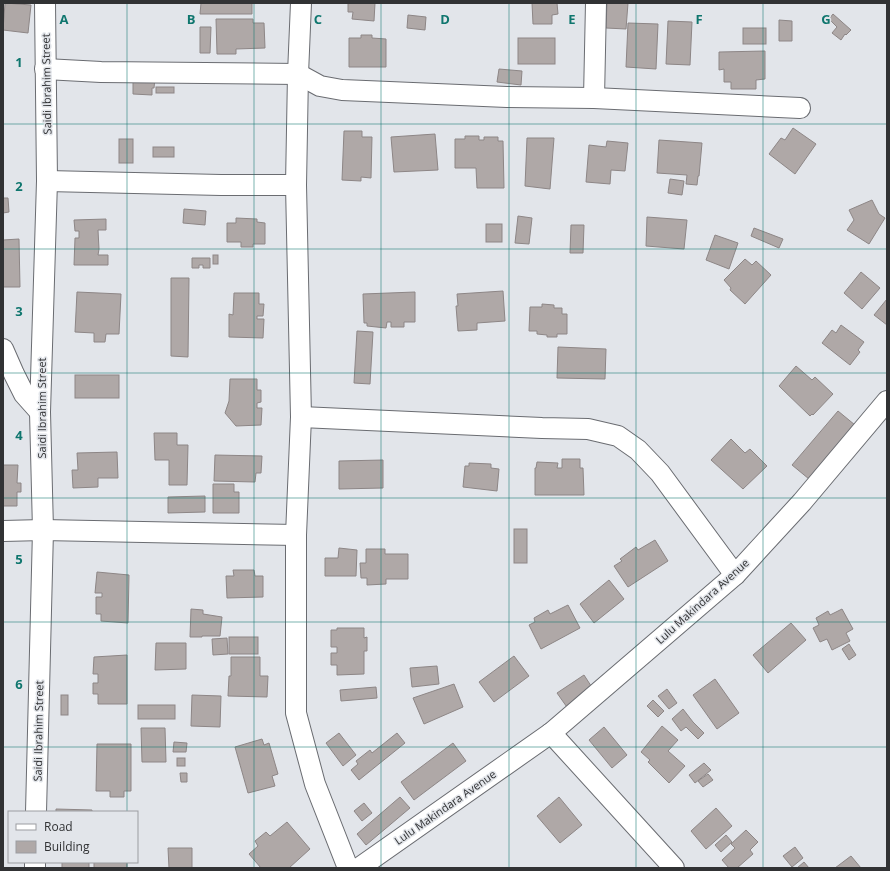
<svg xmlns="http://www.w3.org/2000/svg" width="890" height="871" font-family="'Open Sans',sans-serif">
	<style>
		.building { fill: #afa8a7; stroke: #8d8686 }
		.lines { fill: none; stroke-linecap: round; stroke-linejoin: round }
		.minor-casing { stroke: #6a6c71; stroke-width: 22 }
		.minor { stroke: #fff; stroke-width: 20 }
		.grid { fill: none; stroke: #0f766e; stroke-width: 1; stroke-opacity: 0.55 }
		.labels { text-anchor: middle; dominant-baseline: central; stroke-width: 3; stroke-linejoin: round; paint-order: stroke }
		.street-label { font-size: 11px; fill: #313234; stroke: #e2e5ea }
		.grid-label { font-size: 13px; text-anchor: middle; font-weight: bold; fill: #0f766e; stroke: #e2e5ea; stroke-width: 3; stroke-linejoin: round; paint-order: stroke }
	</style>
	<rect width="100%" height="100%" fill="#e2e5ea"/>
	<!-- building -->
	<g class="building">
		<path d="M5 3 31 5 28 33 3 30Z"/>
		<path d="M201 3H252V14H200Z"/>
		<path d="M348 3H375L374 21 352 19 353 12H348Z"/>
		<path d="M532 3H557L558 14 552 15V24H533Z"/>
		<path d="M607 3H628L626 29 606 28Z"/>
		<path d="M833 14 851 30 846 35 845 34 841 40 832 33 837 27 829 19Z"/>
		<path d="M408 15 426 17 425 30 407 28Z"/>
		<path d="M216 19H253V23H264L265 48 236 49V54H217Z"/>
		<path d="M779 20 792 21V41H779Z"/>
		<path d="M668 21 692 22 690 65 666 64Z"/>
		<path d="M628 23 658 24 656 69 626 67Z"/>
		<path d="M200 27H211L210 53H200Z"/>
		<rect x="743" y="28" width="23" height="16"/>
		<path d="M361 35H372V38L386 39V67H349V38H361Z"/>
		<rect x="518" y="38" width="37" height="26"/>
		<path d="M765 51V79L756 80V89H731V82H724V69L719 70V52Z"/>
		<path d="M499 69 522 71 521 85 497 82Z"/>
		<path d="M155 78 154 88H152V95L133 94V82Z"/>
		<rect x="156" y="87" width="18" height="6"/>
		<path d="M793 128 816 144 795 174 769 154 781 138 785 140Z"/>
		<path d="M344 131H362V137H372L371 178 361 177V181L342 180Z"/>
		<path d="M435 134 438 170 394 172 391 137Z"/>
		<path d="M465 136H479V140H484V137H498V141H503L504 188H477L476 168H455V139H465Z"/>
		<path d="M527 138H554L550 189 525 186Z"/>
		<rect x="119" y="139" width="14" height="24"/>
		<path d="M659 140 702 143 699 176H698L697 185 686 184 687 175 657 173Z"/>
		<path d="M607 141 628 143 625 171 611 170 610 184 586 182 589 145 606 147Z"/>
		<rect x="153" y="147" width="21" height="10"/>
		<path d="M670 179 684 181 682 195 668 193Z"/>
		<path d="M3 198H8L9 212 3 213Z"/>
		<path d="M872 200 879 214 885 218 869 244 847 230 854 220 849 210Z"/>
		<path d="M184 209 206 211 205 225 183 223Z"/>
		<path d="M518 216 532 218 529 244 515 243Z"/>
		<path d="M647 217 687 220 684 249 646 246Z"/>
		<path d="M236 218 257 219V222L265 223V244H253V247H241V242H227V223H236Z"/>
		<path d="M106 219V230H98L99 249 98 255H108V265H74L75 238H79V231H75L74 220Z"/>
		<rect x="486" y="224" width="16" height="18"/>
		<path d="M571 225H584L583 253H570Z"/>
		<path d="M754 228 783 239 779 248 751 236Z"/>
		<path d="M715 235 738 243 729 269 706 260Z"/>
		<path d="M19 239 20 287H3V240Z"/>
		<rect x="213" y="255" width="5" height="9"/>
		<path d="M192 258H210V268H203V265H199V268H192Z"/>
		<path d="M745 259 752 265 756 261 771 275 745 304 730 290 731 288 724 280Z"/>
		<path d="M861 272 880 288 862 309 844 293Z"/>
		<path d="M171 278H189L188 357 171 356Z"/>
		<path d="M503 291 505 321 477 323V330L458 331 456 306H458L457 294Z"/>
		<path d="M77 292 121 294 119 334H106L105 342H94V333L75 332Z"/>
		<path d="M415 292V322H404V327H391V322H387L386 328 367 326V323H364L363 294Z"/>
		<path d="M234 293H259V304H264L263 316H257V319H264L263 338 229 337V314L233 315Z"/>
		<path d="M887 299V325L874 315Z"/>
		<path d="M542 304 554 305V308H562V314H567V334H557V337H547V335L537 334V331H529L530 307H542Z"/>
		<path d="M841 325 864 342 858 350 860 352 850 365 822 343 832 330 836 333Z"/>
		<path d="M357 331 373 332 370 384 354 383Z"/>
		<path d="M558 347 606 349 605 379 557 378Z"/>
		<path d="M796 366 812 380 815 377 833 394 813 415 812 414 810 416 779 386Z"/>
		<rect x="75" y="375" width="44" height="23"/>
		<path d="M230 379H257V390H261V402L257 403V408H262L261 425 236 426 225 413 229 401Z"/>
		<path d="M838 411 855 425 809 479 792 465Z"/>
		<path d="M154 433H177V445H188L187 485H169V460H155Z"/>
		<path d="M731 439 745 453 750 449 767 466 743 489 711 460Z"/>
		<path d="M117 452 118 478H98V487L73 488 72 470H78L77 453Z"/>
		<path d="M215 455 262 456 261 473H256L255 482 214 481Z"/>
		<path d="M562 459H580V468H583L584 495H535V468H536L537 462 558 463 557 468H562Z"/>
		<path d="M383 460V488L339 489V461Z"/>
		<path d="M469 463 491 464V468L499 469 497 491 463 487 465 466H469Z"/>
		<path d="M3 465H18L17 483H21V492H17V506H3Z"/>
		<path d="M213 484H234V492H239V513H213Z"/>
		<path d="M205 496V512L168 513V497Z"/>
		<rect x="514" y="529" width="13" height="34"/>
		<path d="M655 540 668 561 628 587 614 566 622 561 620 559 636 547 638 550Z"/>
		<path d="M339 548 357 550 356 576H325V558H338Z"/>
		<path d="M366 549H385V554H408V579H386V584L367 585V578H361L360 563H366Z"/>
		<path d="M233 570H254L255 576H263V597L227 598 226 576H234Z"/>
		<path d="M97 572 129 575 128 623 101 621V614H96V597H102V593H95Z"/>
		<path d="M609 580 624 599 594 623 580 604Z"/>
		<path d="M568 605 580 628 541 649 529 625 535 622 534 618 548 610 550 614Z"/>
		<path d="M191 609 203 610V614L222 617 220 636H202V637H190Z"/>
		<path d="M842 609 853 629 846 633 850 641 832 650 827 639 820 642 813 628 819 625 816 618 828 611 830 615Z"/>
		<path d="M791 623 806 640 768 673 753 655Z"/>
		<path d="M337 628H364V638L367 637V651H364V674L337 675V665H331V653H337V647H331V630H337Z"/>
		<rect x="229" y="637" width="29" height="17"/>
		<path d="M227 638 228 654 213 655 212 639Z"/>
		<path d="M156 643H186V669L155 670Z"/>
		<path d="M849 644 856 655 849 660 842 649Z"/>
		<path d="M127 655V704H98V694H93V683H98V674H93L94 657Z"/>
		<path d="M514 656 529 676 494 702 479 682Z"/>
		<path d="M231 657H260V676H268L267 697 228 696 229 676H231Z"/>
		<path d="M437 666 439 684 412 687 410 668Z"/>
		<path d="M584 675 595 692 569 710 557 693Z"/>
		<path d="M715 679 739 713 717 729 693 695Z"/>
		<path d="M454 684 463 707 424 724 413 698Z"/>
		<path d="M376 687 377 698 341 701 340 690Z"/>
		<path d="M667 689 677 703 669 709 658 696Z"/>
		<rect x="61" y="695" width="7" height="20"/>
		<path d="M192 695 221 696 220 727 191 726Z"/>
		<path d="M653 700 664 711 658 717 647 706Z"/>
		<rect x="138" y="705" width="37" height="14"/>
		<path d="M683 709 693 722 704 733 698 739 686 727 681 731 672 719Z"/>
		<path d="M662 726 678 740 668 751 685 766 669 783 648 762 650 760 641 752Z"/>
		<path d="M604 727 627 755 612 768 589 740Z"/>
		<path d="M141 728H165L166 762H142Z"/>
		<path d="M339 733 356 755 343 766 326 743Z"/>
		<path d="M397 733 405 743 359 780 351 770 358 764 356 761 370 750 372 753Z"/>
		<path d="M262 739 264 745 269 743 278 774 272 776 275 786 248 793 235 747Z"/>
		<path d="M174 742 187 743 186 752H173Z"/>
		<path d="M453 743 466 761 414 800 401 782Z"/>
		<path d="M97 744H131V791H124V797H110V791H96Z"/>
		<rect x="177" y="758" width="8" height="8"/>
		<path d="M704 763 711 770 695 783 689 775Z"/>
		<path d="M180 773H187V782H181Z"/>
		<path d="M708 774 713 780 703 787 698 781Z"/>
		<path d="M400 797 410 808 366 845 357 834Z"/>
		<path d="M559 797 582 825 560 843 537 816Z"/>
		<path d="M364 803 372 813 362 821 354 811Z"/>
		<path d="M716 808 732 826 706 849 691 831Z"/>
		<path d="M56 809 92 810V812H56Z"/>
		<path d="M287 822 310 849 289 868H261L249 854 258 846 255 841 266 832 270 836Z"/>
		<path d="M746 830 758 842 750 850 753 854 737 868H729L722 860 735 848 731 844Z"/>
		<path d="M726 835 732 842 721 852 715 845Z"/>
		<path d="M795 847 803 858 792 867 783 856Z"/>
		<path d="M168 848H192V868H169Z"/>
		<path d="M851 856 861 868H835Z"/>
		<rect x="62" y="862" width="27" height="6"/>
		<rect x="94" y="862" width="33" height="6"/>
		<path d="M804 862 809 868H797Z"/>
	</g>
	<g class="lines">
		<!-- minor casing -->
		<g class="minor-casing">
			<g id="minor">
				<path d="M301 3 298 74 296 185 301 417 296 535V713L315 784 348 868"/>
				<path d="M45 69 101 72 298 74 320 86 342 90 507 97 594 98 800 108"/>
				<path d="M594 98 596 3"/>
				<path d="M47 181 221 185H296"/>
				<path d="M3 349 14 374 24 394 40 412"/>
				<path d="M301 417 542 428 588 429 618 436 638 450 660 473 735 575"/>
				<path d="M3 531 43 530 296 535"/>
				<path d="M551 733 674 868"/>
				<path d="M36 812 43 530 40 412 47 181 45 3"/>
				<path d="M35 868V862"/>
				<path d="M359 868 551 733 735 575 802 502 887 401"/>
			</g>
		</g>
		<!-- minor -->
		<use href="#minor" class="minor"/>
	</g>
	<!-- grid -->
	<path class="grid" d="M127 3V812M254 3V868M381 3V868M509 3V868M636 3V868M763 3V868M3 124H887M3 249H887M3 373H887M3 498H887M3 622H887M3 747H887M127 862V868"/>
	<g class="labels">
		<!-- street labels -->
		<g class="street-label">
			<text transform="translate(46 84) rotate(-91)">Saidi Ibrahim Street</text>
			<text transform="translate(41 408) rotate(-90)">Saidi Ibrahim Street</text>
			<text transform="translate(702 601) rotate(-42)">Lulu Makindara Avenue</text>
			<text transform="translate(38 731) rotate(-89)">Saidi Ibrahim Street</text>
			<text transform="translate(445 807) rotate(-35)">Lulu Makindara Avenue</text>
		</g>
	</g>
	<g class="grid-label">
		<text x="64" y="24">A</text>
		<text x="191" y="24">B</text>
		<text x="318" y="24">C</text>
		<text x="445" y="24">D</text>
		<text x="572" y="24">E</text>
		<text x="699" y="24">F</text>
		<text x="826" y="24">G</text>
		<text x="19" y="67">1</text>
		<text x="19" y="191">2</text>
		<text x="19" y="316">3</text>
		<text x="19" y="440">4</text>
		<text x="19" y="564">5</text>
		<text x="19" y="689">6</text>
	</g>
	<!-- border -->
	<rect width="890" height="871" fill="none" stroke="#313234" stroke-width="8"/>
	<!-- legend -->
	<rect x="8" y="811" width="130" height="52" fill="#e2e5ea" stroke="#9b9da1"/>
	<rect x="16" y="824" width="20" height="6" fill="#ffffff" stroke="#9b9da1"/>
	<text x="44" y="831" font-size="12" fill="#313234">Road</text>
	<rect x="16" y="841" width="20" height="12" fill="#afa8a7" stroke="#9b9da1"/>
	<text x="44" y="851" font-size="12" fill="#313234">Building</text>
</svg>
